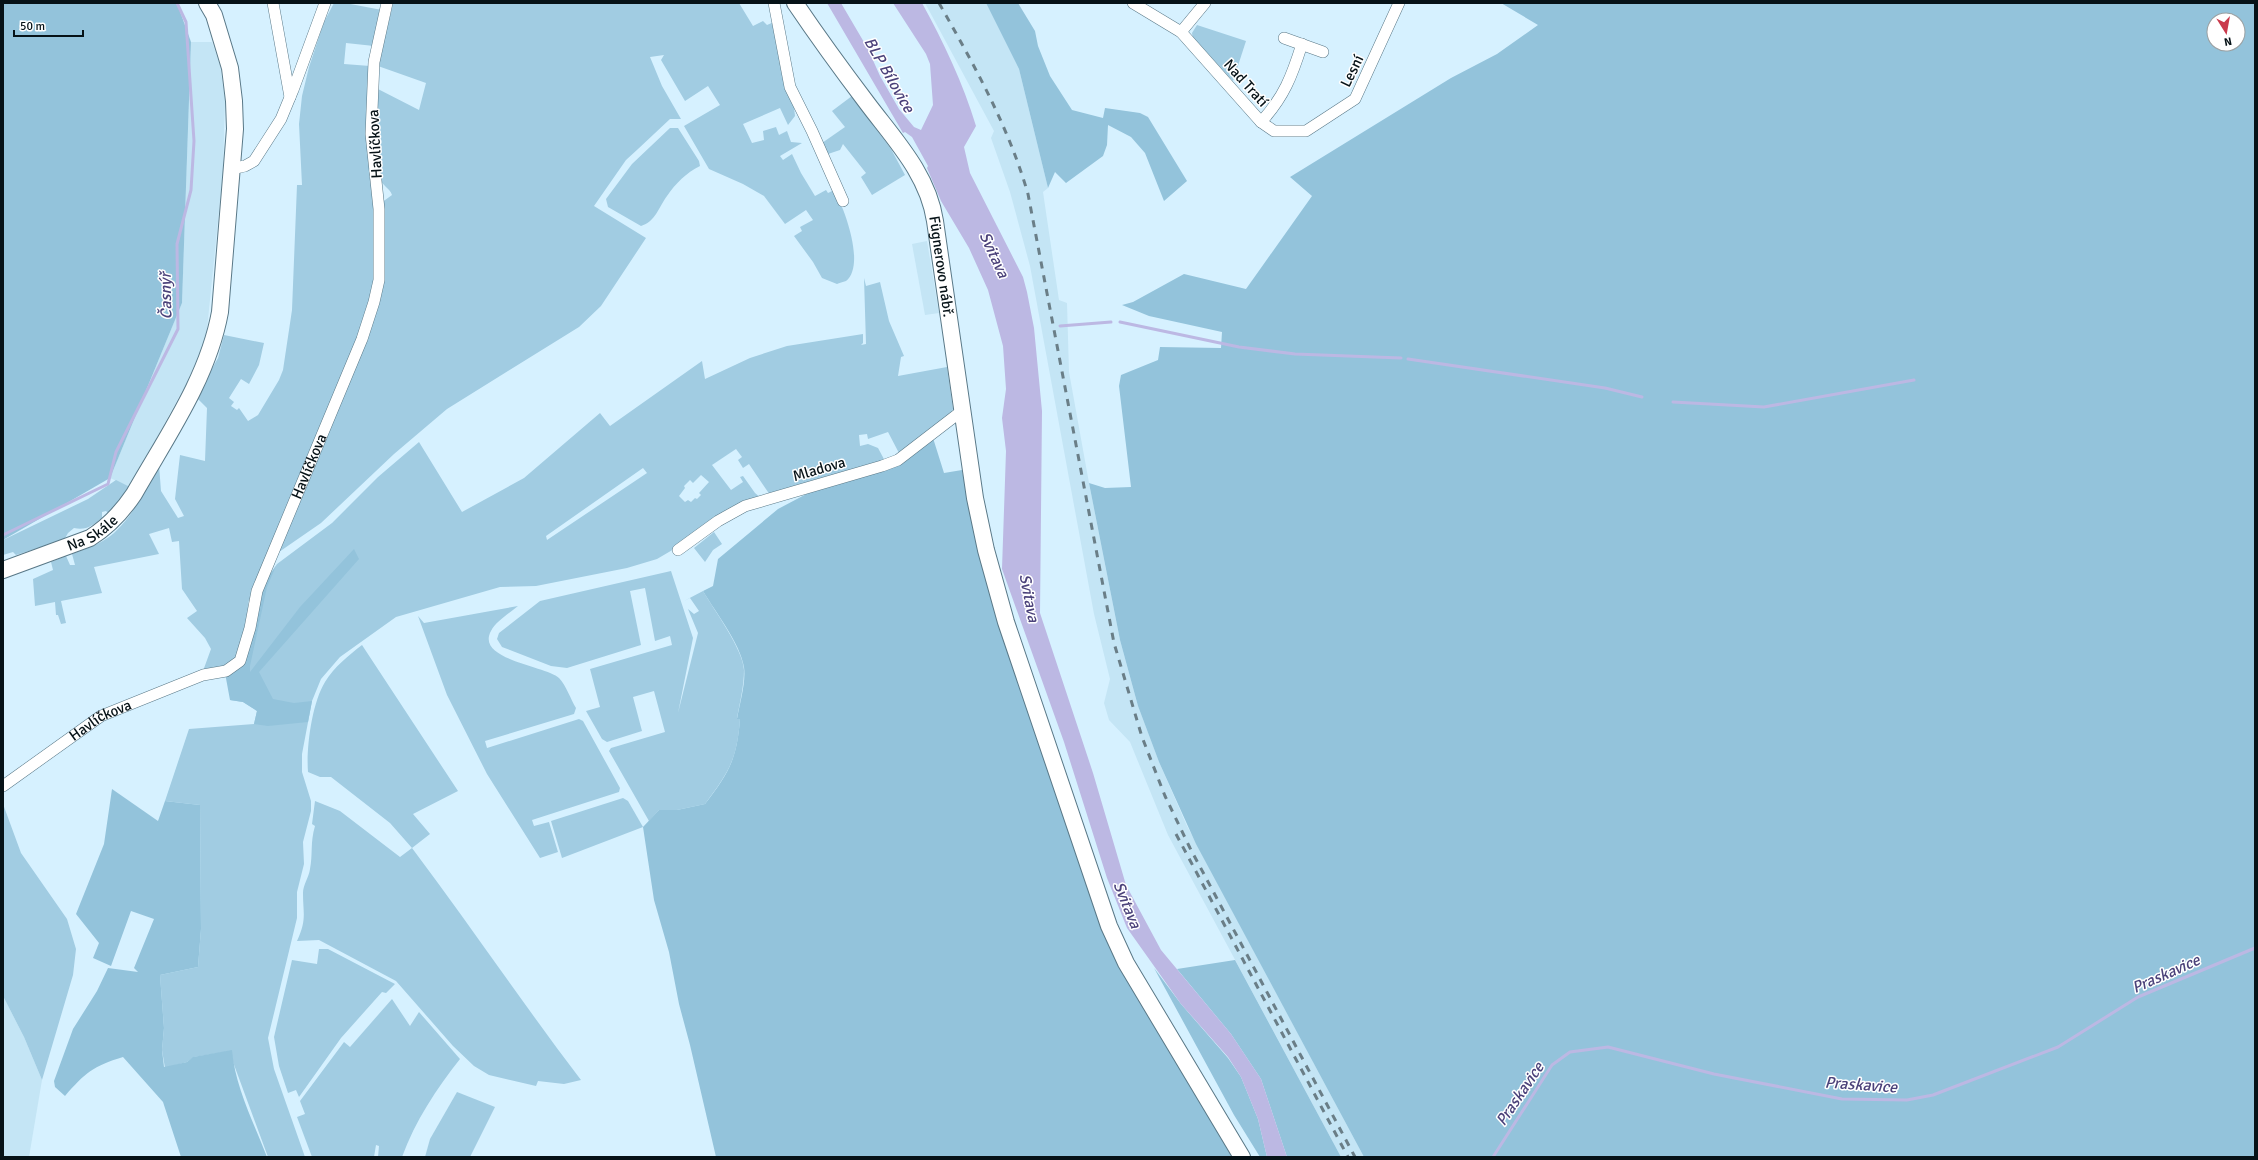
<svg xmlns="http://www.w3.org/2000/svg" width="2258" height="1160" font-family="Signika,sans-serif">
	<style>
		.built { fill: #c4e5f5 }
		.green { fill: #a1cce2; fill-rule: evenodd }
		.forest { fill: #93c3db; fill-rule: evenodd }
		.water { fill: #bcb8e3 }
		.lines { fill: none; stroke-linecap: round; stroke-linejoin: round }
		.stream { stroke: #bcb8e3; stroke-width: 3 }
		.street-casing { stroke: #597887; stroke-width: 12 }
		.secondary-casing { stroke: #597887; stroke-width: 18 }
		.street { stroke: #fff; stroke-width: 11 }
		.secondary { stroke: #fff; stroke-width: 16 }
		.rail { stroke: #6a7e87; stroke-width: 3; stroke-dasharray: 7 7; stroke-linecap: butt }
		.labels { text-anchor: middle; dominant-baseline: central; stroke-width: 3; stroke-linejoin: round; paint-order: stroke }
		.street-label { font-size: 15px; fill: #061217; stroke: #fff }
		.water-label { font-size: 16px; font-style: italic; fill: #4b427a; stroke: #fff }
	</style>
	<rect width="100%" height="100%" fill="#d6f1ff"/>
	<!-- built -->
	<g class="built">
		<path d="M925 3H986L1019 69 1048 188 1043 192 1059 300 1067 303 1069 372 1089 483 1120 640 1138 706 1159 762 1187 826 1364 1157H1341L1168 835 1130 742 1109 720 1104 703 1110 679 1094 614 1030 266 1010 192 991 138 994 131Z"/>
		<path d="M191 42H212L220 65 225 100 223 172 205 349 130 487 110 478 182 303Z"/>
		<path d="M927 241 939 313 925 315 912 244Z"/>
		<path d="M3 996 24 1037 42 1080 29 1157H3Z"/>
	</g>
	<!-- green -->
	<g class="green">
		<path d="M334 3H345L382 10 374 46 346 43 344 64 370 66 378 227 372 304 248 603C248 623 245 649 232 665L203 671 211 649 205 638 187 618 197 611 182 589 179 541 172 542 169 528 149 534 159 554 94 567 102 593 61 601 66 623 61 624 58 615H56L55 602 35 606 33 579 53 570 51 562 66 556 70 565H75L72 554C86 549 103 543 114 533 134 515 146 488 159 465L161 491 178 518 184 516 175 499 180 455 205 461 207 408 196 397 218 358 224 335 264 343 259 365 249 384 241 379 229 398 234 402 231 406 237 410 239 408 248 421 258 415 279 380 283 370 292 310 297 185H302L299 124 302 96 309 67 324 22Z"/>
		<path d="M393 3H739L753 26 763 21 767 25 774 22 794 107 795 116 788 125 780 108 743 124 752 143 764 140 763 131 776 127 779 135 787 131 791 142 802 143 780 156 783 160 792 154 801 173 815 196 826 190 828 193 834 190C844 207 866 265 846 281 843 282 839 283 837 284L822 278 813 262 794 236 802 231 800 227 813 220 806 210 785 224 764 196 743 184 709 169 684 126 720 105 708 86 685 101 661 60 664 55 650 57 662 86 681 119H670L638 149 626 160 594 206 646 238 601 306 579 327 447 409 394 454 321 523 279 552 371 320 381 203 392 195C390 188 382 186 380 178 373 149 376 118 376 88L419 110 426 83 378 66C376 55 391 19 393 3Z"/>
		<path d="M1197 25 1246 41 1233 81 1193 38 1192 33Z"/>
		<path d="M852 96 891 149 905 175 872 195 861 177 866 173 843 144 840 150 828 154 822 143 845 127 832 111Z"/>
		<path d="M670 128H678L699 161 700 166C686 173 676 183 667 196 659 207 655 222 641 226L608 207 606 199 632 164Z"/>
		<path d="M864 278 866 286 880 282 889 321 904 356 901 357 898 376 947 367 953 409 950 415 900 455 888 432 868 439 867 434 859 435 860 446 868 444 878 448 885 461 770 495 749 464 743 468 738 460 742 457 736 449 712 465 731 490 743 482 740 477 743 476 755 493 761 498 657 559 627 568 536 586 500 587 396 617 340 657 321 679 312 701 302 754V772L311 801V811L303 842 304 864 297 892V918L268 1038 274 1069 305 1157H268L233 1062 231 1051 194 1057 187 1062 165 1068 162 1050 164 1028 160 975 198 967 201 929 200 805 165 801 189 729 254 724 257 711 243 702 230 700 231 673 262 586 277 564 332 523 378 477 419 442 462 512 524 478 600 413 610 426 702 361 705 379 750 358 787 346 863 334V343L861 345 866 344ZM643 468 647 473 547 540 546 536ZM701 475 709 482 699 493 701 495 697 499 695 498 691 502 688 500 685 502 679 496 685 488 684 486 690 480 693 483Z"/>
		<path d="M116 480 130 487 115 510 109 514 106 511 102 512V518C93 525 86 531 74 528L68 533 64 540 16 555 13 552 3 555V540L88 499Z"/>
		<path d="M714 532 722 544 713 550 705 562 694 548Z"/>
		<path d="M671 571 693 638 678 713 698 633 688 609 694 614 699 611 690 598 684 601 703 591C714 610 743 649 744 670 744 686 740 702 737 718L740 719C737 759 729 772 705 804L677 810H659L649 821 609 751 611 748 665 732 654 691 633 697 642 731 607 742 602 739 586 711 600 707 590 669 672 645 670 636 655 641 645 588 630 591 641 645 567 668 551 666 502 647 497 639 499 633 540 601Z"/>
		<path d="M518 606C510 613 496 621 491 631 475 660 547 666 559 678 566 685 571 700 576 708L574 714 485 741 487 748 579 719 583 721 620 788 619 792 532 820 534 826 549 822 558 852 540 858 487 774 447 695 418 616 424 623Z"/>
		<path d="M362 645 458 791 413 814 430 834 412 848C470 925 523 1004 581 1080L564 1084 538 1081 536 1086 489 1075 474 1066 453 1046 396 981 319 940 297 941C307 919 303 914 303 893 303 885 309 877 310 869 313 854 310 843 315 826L312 824 315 801 340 811 400 857 412 848 390 823 331 777H320L308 772C306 748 312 703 325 682 334 667 349 655 362 645Z"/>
		<path d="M623 798 628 801 643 827 562 858 551 821Z"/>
		<path d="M3 804 21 853 67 919 76 949 73 975 42 1080 24 1037 3 996Z"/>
		<path d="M319 949H328L395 984 386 993 382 992 341 1038 299 1097 296 1090 288 1093 279 1066 274 1037 292 960 317 964Z"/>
		<path d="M392 999 410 1026 419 1012 460 1059C437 1088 415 1121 402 1157H378L379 1146 376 1145 374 1157H312L297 1117 305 1114 300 1101 344 1042 350 1047Z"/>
		<path d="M457 1092 495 1107 470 1157H425L430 1139Z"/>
	</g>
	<!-- forest -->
	<g class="forest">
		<path d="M3 3H177L191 42 182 303 110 478 3 540Z"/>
		<path d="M986 3H1018L1035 31 1038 46 1050 76 1072 110 1103 118 1105 108 1140 113 1148 117 1187 181 1164 201 1145 153 1131 137 1108 125 1107 145 1103 156 1066 183 1055 172 1048 188 1019 69Z"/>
		<path d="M1501 3H2255V1157H1364L1196 844 1159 762 1138 706 1120 640 1089 483 1105 488 1131 487 1119 386 1121 375 1158 360 1160 347 1221 348 1222 332 1149 316 1122 305 1133 302 1184 274 1246 289 1312 196 1290 177 1451 78 1497 54 1538 25ZM2214 20H2238V44H2214Z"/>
		<path d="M933 438 944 473 962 470 972 521 1102 929 1233 1157H716L690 1045 679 1004 669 952 654 900 643 827 659 810H677L705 804C729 773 737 759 740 719H737C740 702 746 683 744 667 740 643 716 613 703 591L713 586 718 559 778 509 814 490 902 464Z"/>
		<path d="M354 549 359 559 259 672 273 699 294 703 312 701 308 722 268 726 254 724 257 711 243 702 230 700 225 673H231L262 586 276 566 267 587 250 666V672L300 607Z"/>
		<path d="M112 789 158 821 165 801 200 805 201 929 198 967 160 975 164 1028 162 1050 164 1067 187 1062 193 1057 232 1050C235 1087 254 1123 267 1157H181L163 1102 123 1057C93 1066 85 1073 65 1096L55 1087 54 1081 73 1029 97 991 108 968 138 972 134 968 154 919 131 911 111 966 93 958 99 943 76 914 104 844Z"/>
		<path d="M1235 960 1341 1157H1287L1261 1079 1231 1034 1177 969Z"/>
		<path d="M1154 968 1181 1004 1228 1058 1241 1077 1258 1119 1267 1157H1260L1234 1115Z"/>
	</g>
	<!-- water -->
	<path class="water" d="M827 3H841L868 49 880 76 899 109 914 127 921 130 933 105 930 64 926 54 893 3H922C944 43 963 83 976 126L964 147 970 173 1023 277 1027 292 1034 328 1042 411 1040 613 1093 773 1126 885 1161 950 1231 1034 1261 1079 1287 1157H1267L1258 1119 1241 1077 1228 1057 1181 1004 1127 928 1107 878 1064 742 1002 569 1006 451 1002 418 1006 389 1003 346 988 290 969 248 941 201 927 168 928 166 912 137 905 132 903 133Z"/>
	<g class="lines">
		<!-- stream -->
		<g class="stream">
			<path d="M1120 322 1239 347 1295 354 1401 358"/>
			<path d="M1060 326 1111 322"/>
			<path d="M1408 359 1605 388 1642 397"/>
			<path d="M1673 402 1764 407 1914 380"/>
			<path d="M3 535 108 484 116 452 178 329 177 244 191 190 194 141 186 22 177 3"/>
			<path d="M1493 1157 1552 1065 1570 1052 1608 1047 1714 1074 1842 1099 1907 1100 1933 1095 2058 1047 2138 997 2255 948"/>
		</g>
		<!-- street casing -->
		<g class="street-casing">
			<g id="street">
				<path d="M273 3 290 97"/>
				<path d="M774 3 790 87 812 131 843 201"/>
				<path d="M1133 3 1181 32 1261 122 1274 131H1306L1355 99 1399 3"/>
				<path d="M1181 32 1205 3"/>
				<path d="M1284 38 1323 52"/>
				<path d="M1261 122C1284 97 1292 76 1302 44"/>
				<path d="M231 169 245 166 254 161 281 119 293 90 325 3"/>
				<path d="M678 550 718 521 745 506 882 466 898 460 963 410"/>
				<path id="s1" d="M3 786 101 716 203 675 226 671 240 661 250 628 257 591 362 339 374 302 379 280V209L371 134 374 62 387 3"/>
			</g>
		</g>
		<!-- secondary casing -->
		<g class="secondary-casing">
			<g id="secondary">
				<path id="s2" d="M795 3C818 37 842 70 867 103 894 139 928 174 935 221L975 498 986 550 1006 622 1109 926 1126 963 1242 1157"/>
				<path id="s3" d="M3 570 90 538C109 526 122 512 134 494 167 436 208 378 220 312L235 129 234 101 230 68 214 15 207 3"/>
			</g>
		</g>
		<!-- street -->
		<use href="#street" class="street"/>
		<!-- secondary -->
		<use href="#secondary" class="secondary"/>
		<!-- rail -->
		<g class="rail">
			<path d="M939 3C974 65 1008 125 1028 194L1114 643 1142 737 1165 796 1190 848 1355 1157"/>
			<path d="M1176 834 1348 1157"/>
		</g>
	</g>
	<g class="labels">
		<!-- street labels -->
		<g class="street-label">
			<text transform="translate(1352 71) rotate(-64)">Lesní</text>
			<text transform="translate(1246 83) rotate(48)">Nad Tratí</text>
			<text transform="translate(375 144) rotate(-93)">Havlíčkova</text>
			<text stroke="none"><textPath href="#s2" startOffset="307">Fügnerovo nábř.</textPath></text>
			<text stroke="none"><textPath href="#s1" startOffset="478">Havlíčkova</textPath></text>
			<text transform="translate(819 469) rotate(-16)">Mladova</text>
			<text stroke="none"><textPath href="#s3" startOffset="97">Na Skále</textPath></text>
			<text stroke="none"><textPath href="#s1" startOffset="118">Havlíčkova</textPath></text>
		</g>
		<!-- water labels -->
		<g class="water-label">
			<text transform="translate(889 75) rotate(60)">BLP Bílovice</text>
			<text transform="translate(994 255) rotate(65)">Svitava</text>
			<text transform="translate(166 296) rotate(-91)">Časnýř</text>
			<text transform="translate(1029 598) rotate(79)">Svitava</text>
			<text transform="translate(1127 905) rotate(68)">Svitava</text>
			<text transform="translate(2166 974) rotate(-24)">Praskavice</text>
			<text transform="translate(1861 1085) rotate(4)">Praskavice</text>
			<text transform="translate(1520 1094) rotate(-56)">Praskavice</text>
		</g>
	</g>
	<!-- border -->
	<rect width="2258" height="1160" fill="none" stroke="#061217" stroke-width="8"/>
	<!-- north arrow -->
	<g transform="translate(2226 32) rotate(169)"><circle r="19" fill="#ffffff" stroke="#9ba0a2"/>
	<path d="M0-3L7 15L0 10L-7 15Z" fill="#ca3a4c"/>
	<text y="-6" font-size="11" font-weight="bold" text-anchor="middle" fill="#061217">N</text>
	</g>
	<!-- scale -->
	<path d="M14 30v6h69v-6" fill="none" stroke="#061217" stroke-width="2"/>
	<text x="20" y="30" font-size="12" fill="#061217" stroke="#ffffff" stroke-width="3" paint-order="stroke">50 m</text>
</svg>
